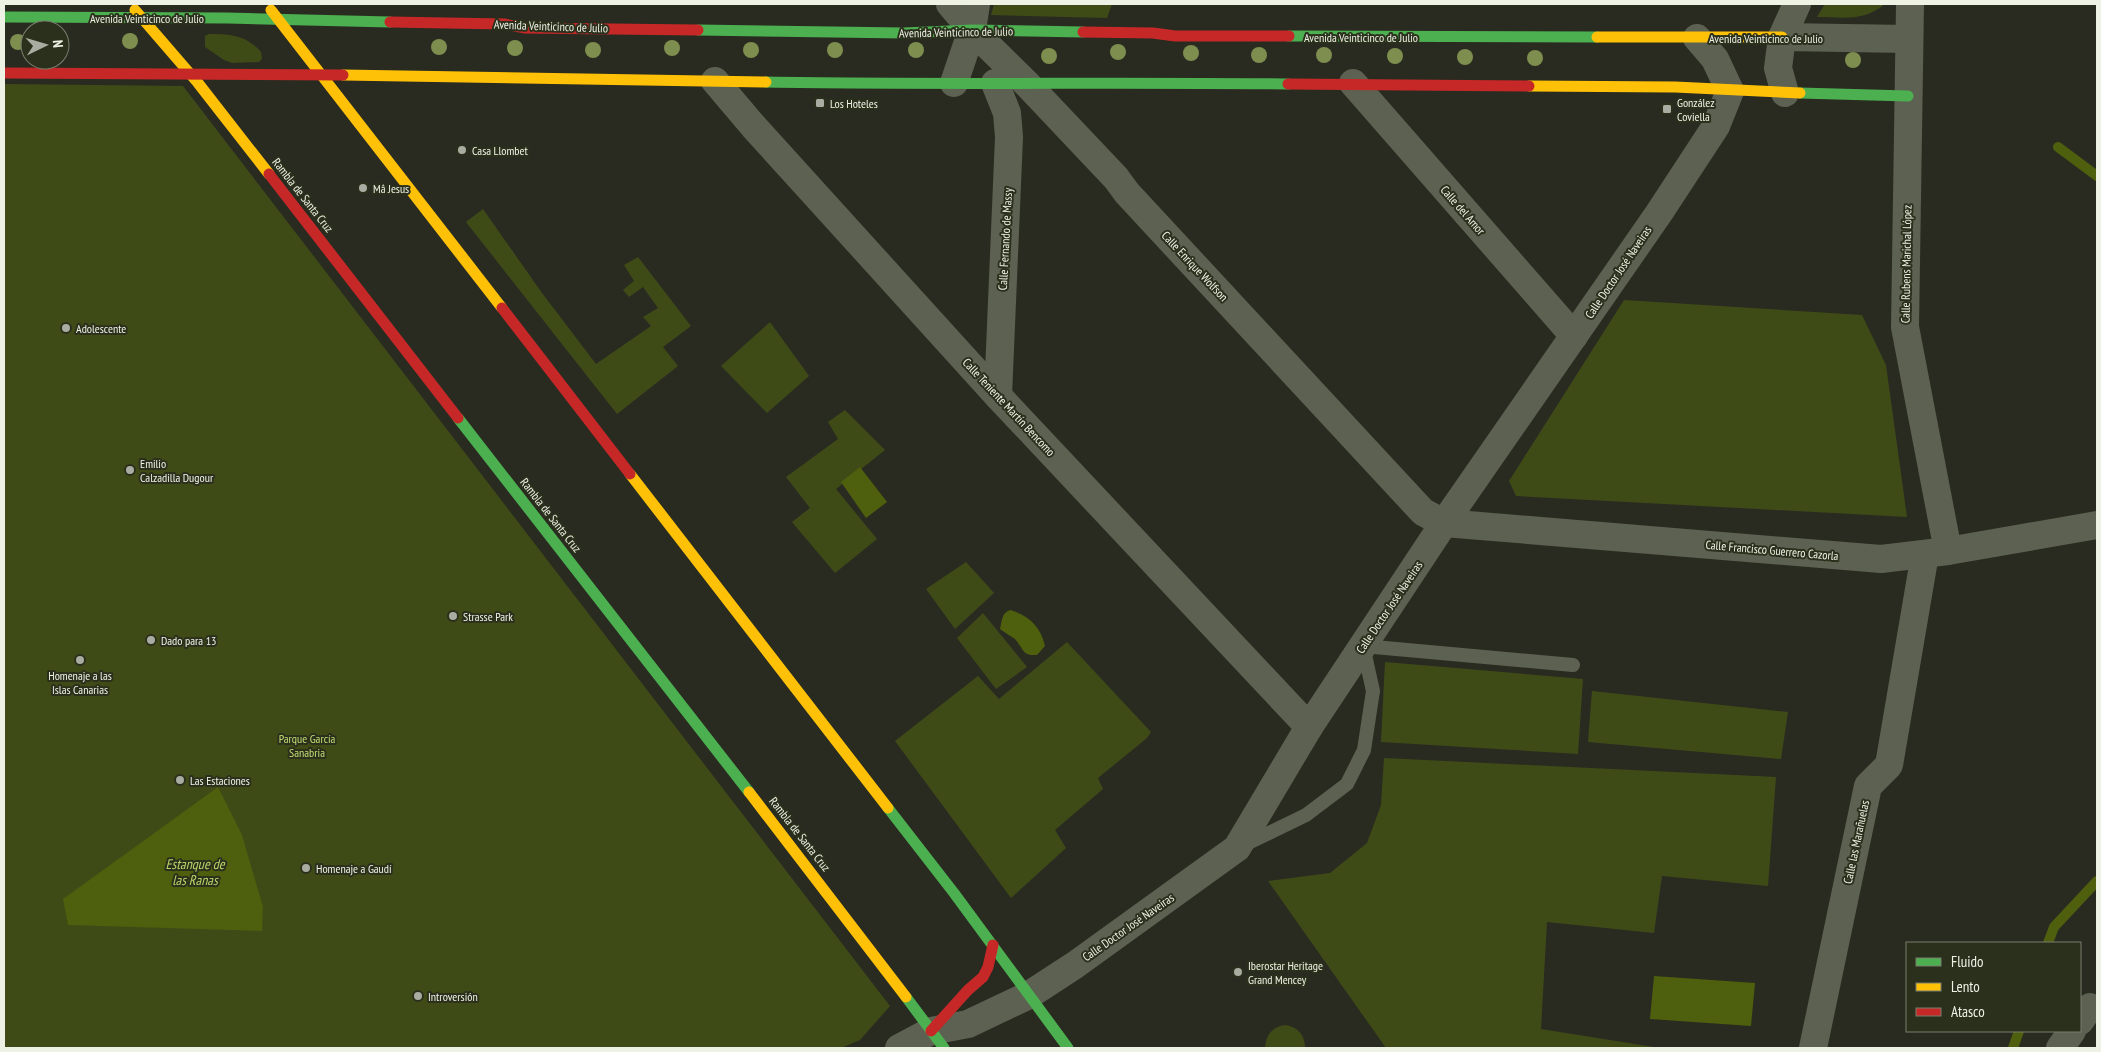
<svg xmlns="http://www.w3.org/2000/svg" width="2101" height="1052" font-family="'PT Sans Narrow',sans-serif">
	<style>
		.green { fill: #3f4b17 }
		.water { fill: #4e5f0d }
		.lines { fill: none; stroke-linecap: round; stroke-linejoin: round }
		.stream { stroke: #4e5f0d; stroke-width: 10 }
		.lane { stroke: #5d6151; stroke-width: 14 }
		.street { stroke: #5d6151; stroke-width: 28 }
		.fast { stroke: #4caf50; stroke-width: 11 }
		.slow { stroke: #ffc107; stroke-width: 11 }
		.jam { stroke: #c62828; stroke-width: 11 }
		.tree { fill: #7e8e4e }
		.poi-dot { fill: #a9aca0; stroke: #2b301c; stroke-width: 2 }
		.labels { text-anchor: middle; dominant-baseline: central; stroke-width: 4; stroke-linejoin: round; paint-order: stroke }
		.street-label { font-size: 12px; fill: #eef2e5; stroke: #2b301c }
		.poi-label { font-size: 12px; fill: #eef2e5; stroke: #2b301c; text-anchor: start }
		.park-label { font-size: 12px; fill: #c3df73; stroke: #2b301c }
		.water-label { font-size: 14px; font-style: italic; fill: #b9d569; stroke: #2b301c }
	</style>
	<rect width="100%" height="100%" fill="#292b21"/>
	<!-- green -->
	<g class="green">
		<path d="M994 4H1112L1107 18 991 15Z"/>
		<path d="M1825 4H1885C1863 22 1844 17 1817 17Z"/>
		<path d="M209 34C230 34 246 35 261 52L262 59 259 62 232 63 224 60 205 47V36Z"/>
		<path d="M4 84 183 86 890 1006 860 1040 841 1048H4Z"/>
		<path d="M483 209 542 293 596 364 651 326 643 317 658 308 643 287 629 297 623 290 634 281 624 265 638 257 691 326 663 347 678 366 617 414 466 222Z"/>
		<path d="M1624 300 1862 315 1886 365 1907 517 1516 496 1509 481Z"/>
		<path d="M770 322 809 376 767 413 721 366Z"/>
		<path d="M845 410 885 450 836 489 877 539 835 573 792 522 810 508 786 477 838 439 828 422Z"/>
		<path d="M966 562 994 593 955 629 926 589Z"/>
		<path d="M983 613 1027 667 996 689 957 638Z"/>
		<path d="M1067 642 1151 732 1147 738 1098 778 1103 789 1055 830 1066 848 1011 898 895 741 978 676 999 699Z"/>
		<path d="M1385 662 1583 679 1578 754 1381 742Z"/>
		<path d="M1592 691 1788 712 1781 759 1588 742Z"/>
		<path d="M1384 758 1776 777 1768 886 1662 876 1654 933 1547 922 1541 1029 1660 1048H1386L1268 881 1330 873 1367 843 1381 805Z"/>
		<path d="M1285 1025C1298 1027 1305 1035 1305 1048H1265C1266 1035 1272 1027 1285 1025Z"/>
	</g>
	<!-- water -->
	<g class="water">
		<path d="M860 467 887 502 866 518 841 482Z"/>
		<path d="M1010 610C1029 615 1041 627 1045 646L1037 655C1022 656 1024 649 1015 639 1011 636 1005 633 1000 629 1002 622 1001 613 1010 610Z"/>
		<path d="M218 787 242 835 263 907 262 931 68 925 63 899Z"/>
		<path d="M1654 976 1755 983 1751 1026 1650 1019Z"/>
	</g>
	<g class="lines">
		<!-- stream -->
		<g class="stream">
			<path d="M2058 147 2097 176"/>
			<path d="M2048 943 2054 927 2097 881"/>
			<path d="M2013 1048 2019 1031"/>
		</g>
		<!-- lane -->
		<path class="lane" d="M1242 846 1306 815 1347 784 1364 750 1373 691 1363 646 1573 665"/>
		<!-- street -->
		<g class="street">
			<path d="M950 4 972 30 1026 83 1116 178 1127 193 1423 512 1444 523 1881 559 1948 551 2097 525"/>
			<path d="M1910 4 1905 327 1948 551"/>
			<path d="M1782 37 1909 39"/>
			<path d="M715 81 754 127 998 396 1309 727"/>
			<path d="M954 83 972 30 976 4"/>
			<path d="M995 83 1007 113 1009 137 998 396"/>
			<path d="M1353 83 1574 336"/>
			<path d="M1785 93 1778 68 1782 37 1797 4"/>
			<path d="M2080 1021 2090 1007"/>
			<path d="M899 1048 931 1031 968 1024 1029 995 1075 965 1237 848 1309 727 1444 523 1659 213 1716 126 1730 91 1715 59 1697 38"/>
			<path d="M1813 1048 1868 786 1889 765 1925 554"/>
			<path d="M2060 1048 2072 1031"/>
		</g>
		<!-- fast -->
		<g class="fast">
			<path d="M4 17 228 18 390 22"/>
			<path d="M698 30 904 33 972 30 1083 32"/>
			<path d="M1289 36 1597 37"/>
			<path d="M766 82C940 85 1114 82 1288 84"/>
			<path d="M1800 93 1908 96"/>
			<path d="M458 418 749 792"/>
			<path d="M888 808 954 893 1068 1048"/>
			<path d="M906 997 944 1048"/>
		</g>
		<!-- slow -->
		<g class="slow">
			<path d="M135 10 198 83 269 174"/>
			<path d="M271 10 502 308"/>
			<path d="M1597 37H1782"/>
			<path d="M343 75 766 82"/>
			<path d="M1529 86 1675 87 1800 93"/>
			<path d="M630 474 888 808"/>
			<path d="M749 792 906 997"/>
		</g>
		<!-- jam -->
		<g class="jam">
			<path d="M390 22 504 24 525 28 698 30"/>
			<path d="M1083 32 1153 33 1175 36H1289"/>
			<path d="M4 73 343 75"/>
			<path d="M1288 84 1529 86"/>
			<path d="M269 174 458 418"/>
			<path d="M502 308 630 474"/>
			<path d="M931 1031 968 990 983 977 988 967 993 945"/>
		</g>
	</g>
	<!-- trees -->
	<g class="tree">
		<circle cx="130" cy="41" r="8"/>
		<circle cx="18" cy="42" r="8"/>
		<circle cx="439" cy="47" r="8"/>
		<circle cx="515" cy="48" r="8"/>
		<circle cx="672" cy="48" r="8"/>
		<circle cx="593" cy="50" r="8"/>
		<circle cx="751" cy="50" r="8"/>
		<circle cx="835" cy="50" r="8"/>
		<circle cx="916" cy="50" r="8"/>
		<circle cx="1118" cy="52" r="8"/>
		<circle cx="1191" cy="53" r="8"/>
		<circle cx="1259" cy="55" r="8"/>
		<circle cx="1324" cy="55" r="8"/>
		<circle cx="1049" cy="56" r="8"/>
		<circle cx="1395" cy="56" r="8"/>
		<circle cx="1465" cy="57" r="8"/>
		<circle cx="1535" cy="58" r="8"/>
		<circle cx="1853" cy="60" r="8"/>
	</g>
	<!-- markers -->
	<g class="poi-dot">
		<rect x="815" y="98" width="10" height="10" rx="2.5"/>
		<rect x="1662" y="104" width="10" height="10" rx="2.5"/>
		<circle cx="462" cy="150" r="5"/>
		<circle cx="363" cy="188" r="5"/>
		<circle cx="66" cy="328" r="5"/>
		<circle cx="130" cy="470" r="5"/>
		<circle cx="453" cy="616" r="5"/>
		<circle cx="151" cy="640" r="5"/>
		<circle cx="80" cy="660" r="5"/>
		<circle cx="180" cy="780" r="5"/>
		<circle cx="306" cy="868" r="5"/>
		<circle cx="1238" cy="972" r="5"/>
		<circle cx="418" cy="996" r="5"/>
	</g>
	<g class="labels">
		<!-- street labels -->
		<g class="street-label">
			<text x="147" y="18">Avenida Veinticinco de Julio</text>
			<text transform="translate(551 26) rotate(2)">Avenida Veinticinco de Julio</text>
			<text transform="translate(956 32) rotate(-1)">Avenida Veinticinco de Julio</text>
			<text x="1361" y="37">Avenida Veinticinco de Julio</text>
			<text x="1766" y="38">Avenida Veinticinco de Julio</text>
			<text transform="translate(303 195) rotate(52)">Rambla de Santa Cruz</text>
			<text transform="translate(1463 210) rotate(49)">Calle del Amor</text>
			<text transform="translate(1005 239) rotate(-87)">Calle Fernando de Massy</text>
			<text transform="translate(1906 264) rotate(-89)">Calle Rubens Marichal López</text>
			<text transform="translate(1195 266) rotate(47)">Calle Enrique Wolfson</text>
			<text transform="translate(1618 272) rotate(-56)">Calle Doctor José Naveiras</text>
			<text transform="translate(1009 407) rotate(47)">Calle Teniente Martín Bencomo</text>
			<text transform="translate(551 515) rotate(52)">Rambla de Santa Cruz</text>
			<text transform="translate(1772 550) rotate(5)">Calle Francisco Guerrero Cazorla</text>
			<text transform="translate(1389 607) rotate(-56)">Calle Doctor José Naveiras</text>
			<text transform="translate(800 834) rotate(52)">Rambla de Santa Cruz</text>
			<text transform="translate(1856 842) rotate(-78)">Calle las Marañuelas</text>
			<text transform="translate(1128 927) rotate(-35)">Calle Doctor José Naveiras</text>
		</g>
		<!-- poi labels -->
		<g class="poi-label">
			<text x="1677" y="102">González<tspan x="1677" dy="14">Coviella</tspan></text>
			<text x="830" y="103">Los Hoteles</text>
			<text x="472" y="150">Casa Llombet</text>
			<text x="373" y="188">Mâ Jesus</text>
			<text x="76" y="328">Adolescente</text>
			<text x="140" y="463">Emilio<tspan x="140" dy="14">Calzadilla Dugour</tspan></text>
			<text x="463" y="616">Strasse Park</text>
			<text x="161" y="640">Dado para 13</text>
			<text x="80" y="675" text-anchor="middle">Homenaje a las<tspan x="80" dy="14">Islas Canarias</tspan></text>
			<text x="190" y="780">Las Estaciones</text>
			<text x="316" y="868">Homenaje a Gaudí</text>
			<text x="1248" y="965">Iberostar Heritage<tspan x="1248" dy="14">Grand Mencey</tspan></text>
			<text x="428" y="996">Introversión</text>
		</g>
		<!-- park labels -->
		<g class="park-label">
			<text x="307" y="738">Parque García<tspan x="307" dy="14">Sanabria</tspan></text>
		</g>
		<!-- water labels -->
		<g class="water-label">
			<text x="195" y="864">Estanque de<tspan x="195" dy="16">las Ranas</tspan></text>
		</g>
	</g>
	<!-- border -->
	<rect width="2101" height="1052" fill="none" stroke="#eef2e5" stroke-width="10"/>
	<!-- legend -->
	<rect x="1906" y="942" width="175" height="90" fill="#2b301c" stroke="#797e6c"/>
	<rect x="1916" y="958" width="25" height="8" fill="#4caf50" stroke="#797e6c"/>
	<text x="1951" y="967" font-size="15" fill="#eef2e5">Fluido</text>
	<rect x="1916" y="983" width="25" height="8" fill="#ffc107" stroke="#797e6c"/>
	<text x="1951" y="992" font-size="15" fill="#eef2e5">Lento</text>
	<rect x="1916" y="1008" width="25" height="8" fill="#c62828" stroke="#797e6c"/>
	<text x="1951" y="1017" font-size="15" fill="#eef2e5">Atasco</text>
	<!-- north arrow -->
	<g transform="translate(45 45) rotate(85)"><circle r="24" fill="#2b301c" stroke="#797e6c"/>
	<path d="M0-4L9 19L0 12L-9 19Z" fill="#a9aca0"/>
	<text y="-8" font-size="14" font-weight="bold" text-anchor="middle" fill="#eef2e5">N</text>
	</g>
</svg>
